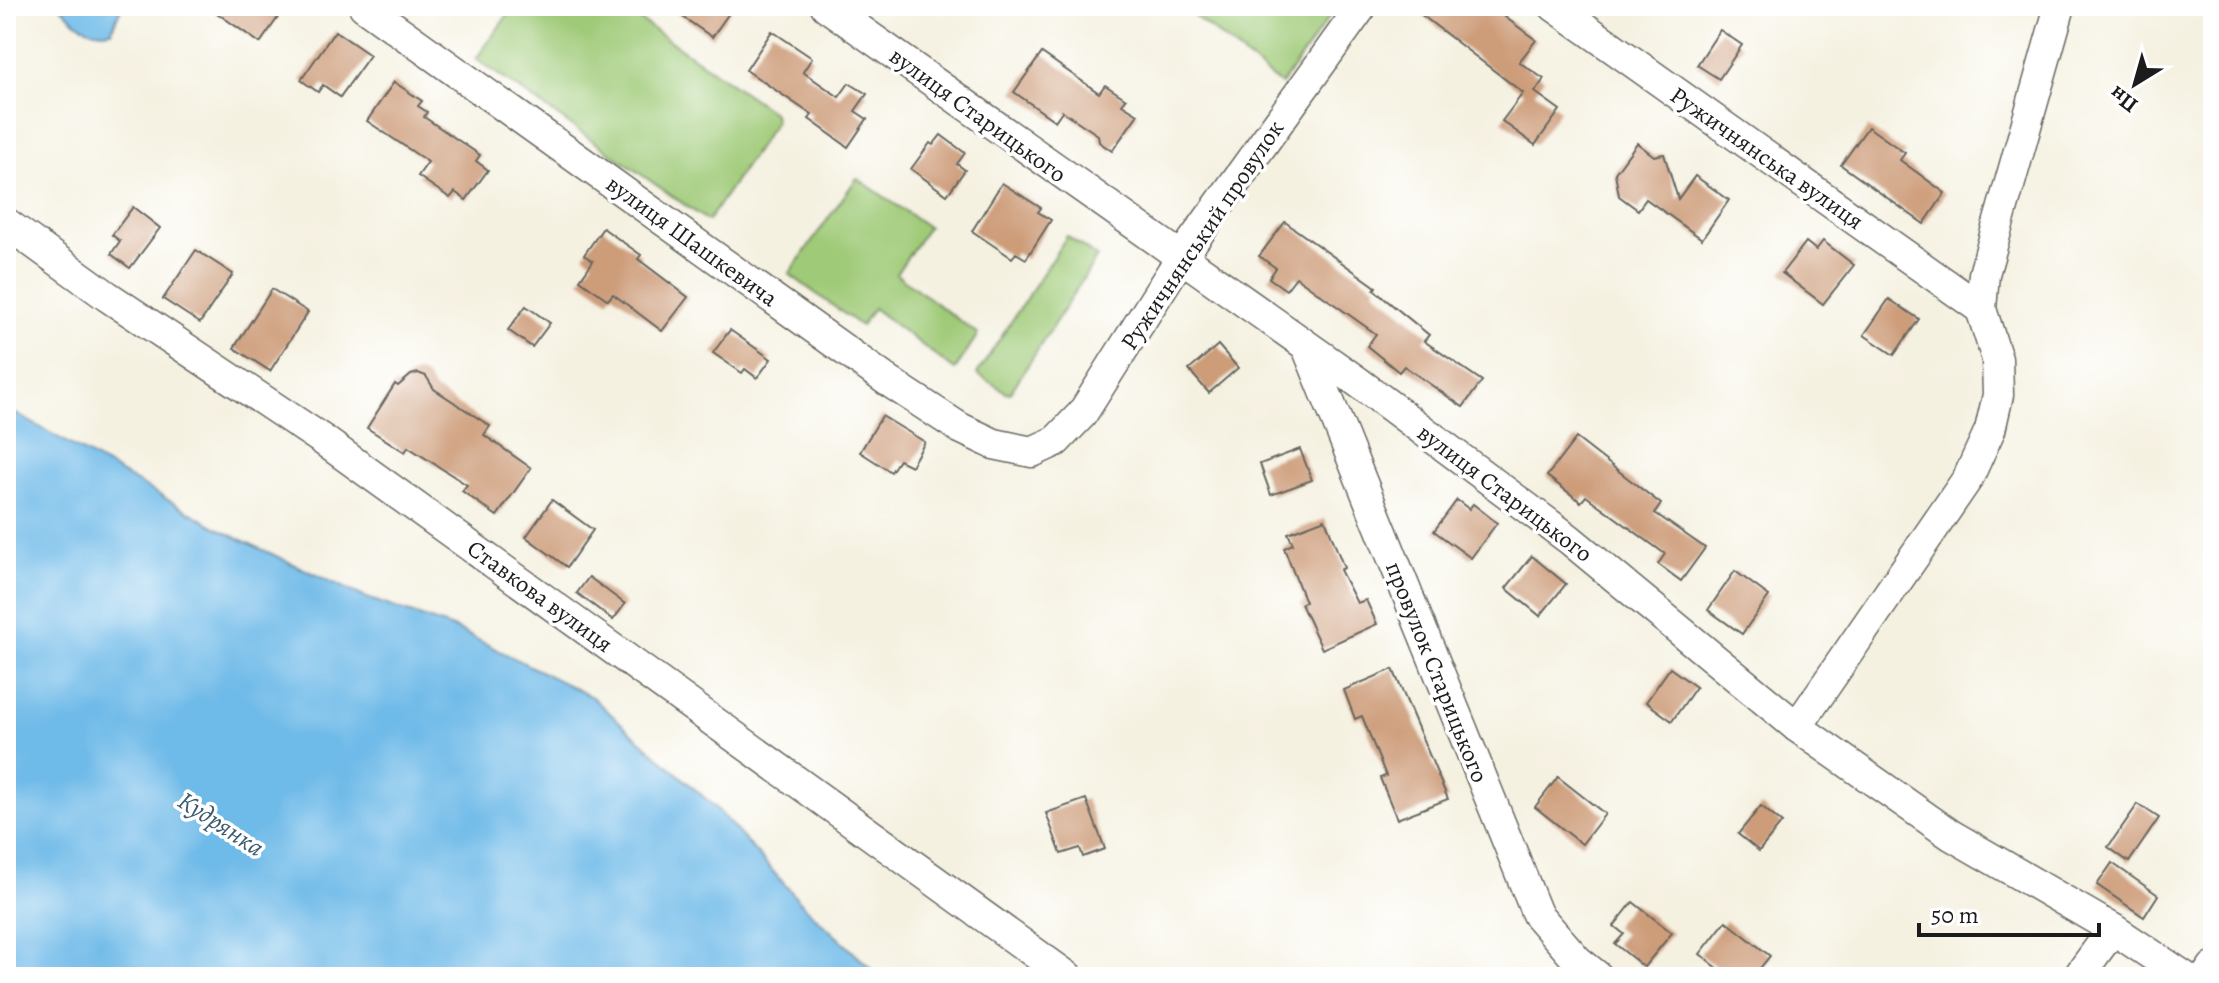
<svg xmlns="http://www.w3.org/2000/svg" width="2219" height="983" font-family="Alegreya,serif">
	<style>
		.green { fill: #9fca77; stroke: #5e734a; stroke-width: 2 }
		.water { fill: #6ebae8; stroke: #456b82; stroke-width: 2 }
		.building { fill: #cd9c79 }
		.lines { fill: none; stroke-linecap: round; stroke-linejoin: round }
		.minor-casing { stroke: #686761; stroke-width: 33 }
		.minor { stroke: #fff; stroke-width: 30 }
		.labels { text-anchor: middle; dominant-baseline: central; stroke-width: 7; stroke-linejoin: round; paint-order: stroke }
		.street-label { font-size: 24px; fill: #1c1c1c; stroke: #fff }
		.water-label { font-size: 26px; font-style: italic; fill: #3d5b6e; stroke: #fff }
	</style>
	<rect width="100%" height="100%" fill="#fff"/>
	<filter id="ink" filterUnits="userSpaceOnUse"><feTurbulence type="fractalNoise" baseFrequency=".0125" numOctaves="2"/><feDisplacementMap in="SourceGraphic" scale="16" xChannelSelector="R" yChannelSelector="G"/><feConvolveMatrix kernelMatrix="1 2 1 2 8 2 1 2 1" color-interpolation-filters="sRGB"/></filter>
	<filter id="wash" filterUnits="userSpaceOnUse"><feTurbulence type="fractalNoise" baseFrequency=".006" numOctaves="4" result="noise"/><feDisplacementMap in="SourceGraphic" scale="32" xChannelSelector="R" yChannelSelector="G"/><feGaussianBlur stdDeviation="1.8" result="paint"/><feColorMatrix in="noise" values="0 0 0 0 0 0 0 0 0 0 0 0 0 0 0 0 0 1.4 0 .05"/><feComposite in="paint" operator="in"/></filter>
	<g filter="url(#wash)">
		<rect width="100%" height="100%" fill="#f5f1e1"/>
		<!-- green -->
		<g class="green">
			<path d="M514 6H625L624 9 774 113 775 122 708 221 476 59Z"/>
			<path d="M1182 6H1337L1281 85Z"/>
			<path d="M857 178 928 227 896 274 978 334 955 370 873 308 861 326 789 274Z"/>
			<path d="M1067 236 1097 257 1010 393 1006 392 977 374Z"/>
		</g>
		<!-- water -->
		<g class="water">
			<path d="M60 6H122L111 31C89 35 74 22 60 6Z"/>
			<path d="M6 408 225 532 364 597 456 629 592 697 716 808 804 906 880 977H6Z"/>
		</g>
		<g id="blocks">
			<!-- building -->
			<g class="building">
				<path d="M207 6H286L260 43Z"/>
				<path d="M667 6H734L712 37Z"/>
				<path d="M1410 6H1490L1536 40 1519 62 1544 79 1535 92 1560 110 1535 145 1502 121 1523 93Z"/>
				<path d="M1720 30 1742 45 1719 79 1697 65Z"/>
				<path d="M335 31 370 55 340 97 323 85 318 92 301 80Z"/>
				<path d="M772 31 812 58 803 72 839 97 849 83 867 94 855 111 867 119 848 147 809 119 812 115 746 70Z"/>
				<path d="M1042 53 1099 93 1105 85 1126 99 1122 104 1138 114 1112 151 1099 142 1098 135 1062 111 1055 121 1014 92Z"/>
				<path d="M394 82 422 101 418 106 427 112 424 117 480 155 476 161 488 170 466 200 455 192 450 198 418 176 428 162 367 121Z"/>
				<path d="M1868 127 1905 153 1900 160 1945 193 1924 224 1841 165Z"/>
				<path d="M941 135 965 153 957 164 965 170 947 195 911 169 930 143 933 145Z"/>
				<path d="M1637 143 1654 156 1664 154 1678 199 1695 176 1729 200 1702 239 1646 199 1638 210 1619 196 1615 173Z"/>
				<path d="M1002 183 1041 208 1038 212 1051 220 1026 259 1016 253 1012 258 972 231Z"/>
				<path d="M133 207 160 228 130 268 111 254 120 241 112 235Z"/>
				<path d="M1285 222 1376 287 1374 290 1429 335 1424 341 1482 381 1463 407 1404 366 1399 372 1367 346 1376 334 1296 277 1286 290 1269 278 1276 268 1259 256Z"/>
				<path d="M603 228 641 255 638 259 688 297 662 331 613 294 608 300 580 280 593 261 584 255Z"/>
				<path d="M1823 241 1854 265 1823 304 1782 273 1806 242 1816 250Z"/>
				<path d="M196 250 233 274 200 323 163 299Z"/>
				<path d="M272 289 308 312 270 371 234 348Z"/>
				<path d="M1889 299 1919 319 1894 355 1864 335Z"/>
				<path d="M526 306 550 323 532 347 508 330Z"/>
				<path d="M730 330 771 359 757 378 745 369 742 373 713 353Z"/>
				<path d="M1218 345 1238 368 1209 393 1189 370Z"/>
				<path d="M418 373 426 376 434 389 490 426 484 435 531 468 497 516 462 491 467 485 408 447 405 452 367 428 395 384 398 386 411 375Z"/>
				<path d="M882 416 925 442 911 466 899 460 891 472 860 452Z"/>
				<path d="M1576 438 1661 504 1655 513 1705 548 1681 581 1658 564 1665 554 1586 496 1581 502 1547 476Z"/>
				<path d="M1300 449 1312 480 1271 495 1260 464Z"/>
				<path d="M552 500 593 530 567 567 526 537Z"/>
				<path d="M1457 500 1469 509 1473 504 1497 523 1471 558 1434 531Z"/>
				<path d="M1325 519 1344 568 1340 570 1357 603 1366 600 1377 624 1322 649 1301 604 1305 602 1284 548 1293 544 1288 533Z"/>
				<path d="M1532 556 1566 584 1540 616 1506 588Z"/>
				<path d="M1735 571 1769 596 1742 634 1708 610Z"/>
				<path d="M589 577 625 604 613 620 577 593Z"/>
				<path d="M1670 668 1696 687 1672 721 1646 702Z"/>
				<path d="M1393 669 1448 799 1397 819 1380 778 1386 776 1362 716 1355 719 1344 690Z"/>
				<path d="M1558 777 1605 814 1582 844 1535 807Z"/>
				<path d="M1086 799 1105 849 1083 857 1080 848 1061 854 1046 813Z"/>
				<path d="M2138 804 2159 818 2129 862 2108 847Z"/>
				<path d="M1761 806 1782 823 1759 851 1738 834Z"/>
				<path d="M2112 863 2158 895 2144 917 2097 885Z"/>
				<path d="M1633 902 1672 933 1644 967 1615 944 1624 934 1614 926Z"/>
				<path d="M1726 921 1770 956 1753 977H1729L1700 954Z"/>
			</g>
		</g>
	</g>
	<g filter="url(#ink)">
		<use href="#blocks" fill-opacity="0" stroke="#686761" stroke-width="2"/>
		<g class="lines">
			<!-- minor casing -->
			<g class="minor-casing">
				<g id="minor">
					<path d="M364 6 888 381 960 428 994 444 1032 452 1056 441 1082 414 1180 259 1362 6"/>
					<path d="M826 6 1358 382 1569 539 1797 727 1951 835 2113 929 2185 977"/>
					<path d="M1554 6 1981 309"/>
					<path d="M6 223 107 296 323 440 1068 977"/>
					<path d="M1307 347 1537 914 1578 961 1598 977"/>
					<path d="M1797 727 1968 478 1990 430 1998 395 1997 359 1981 309 1984 274 2060 6"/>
					<path d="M2078 977 2113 929"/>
					<path d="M2206 977 2213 967"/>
				</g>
			</g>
			<!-- minor -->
			<use href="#minor" class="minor"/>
		</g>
	</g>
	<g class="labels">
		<!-- street labels -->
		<g class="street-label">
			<text transform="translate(978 115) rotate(36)">вулиця Старицького</text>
			<text transform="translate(1767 158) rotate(35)">Ружичнянська вулиця</text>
			<text transform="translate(1202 235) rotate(-56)">Ружичнянський провулок</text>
			<text transform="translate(692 241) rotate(36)">вулиця Шашкевича</text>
			<text transform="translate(1505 493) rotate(37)">вулиця Старицького</text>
			<text transform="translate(540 596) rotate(36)">Ставкова вулиця</text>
			<text transform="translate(1437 672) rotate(68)">провулок Старицького</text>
		</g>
		<!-- water labels -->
		<g class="water-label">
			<text transform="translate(221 824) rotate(33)">Кудрянка</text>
		</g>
	</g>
	<!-- margin -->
	<rect width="2219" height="983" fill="none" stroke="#fff" stroke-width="32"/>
	<!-- north arrow -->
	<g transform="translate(2135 84) rotate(217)" stroke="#ffffff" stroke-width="6" paint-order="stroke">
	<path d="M0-6L14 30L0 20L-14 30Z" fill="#1c1c1c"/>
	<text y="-12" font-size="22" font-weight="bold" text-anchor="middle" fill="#1c1c1c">Пн</text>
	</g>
	<!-- scale -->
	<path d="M1919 923v12h180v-12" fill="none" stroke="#1c1c1c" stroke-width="4"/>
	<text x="1931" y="923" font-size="24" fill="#1c1c1c" stroke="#ffffff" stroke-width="6" paint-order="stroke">50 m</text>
</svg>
